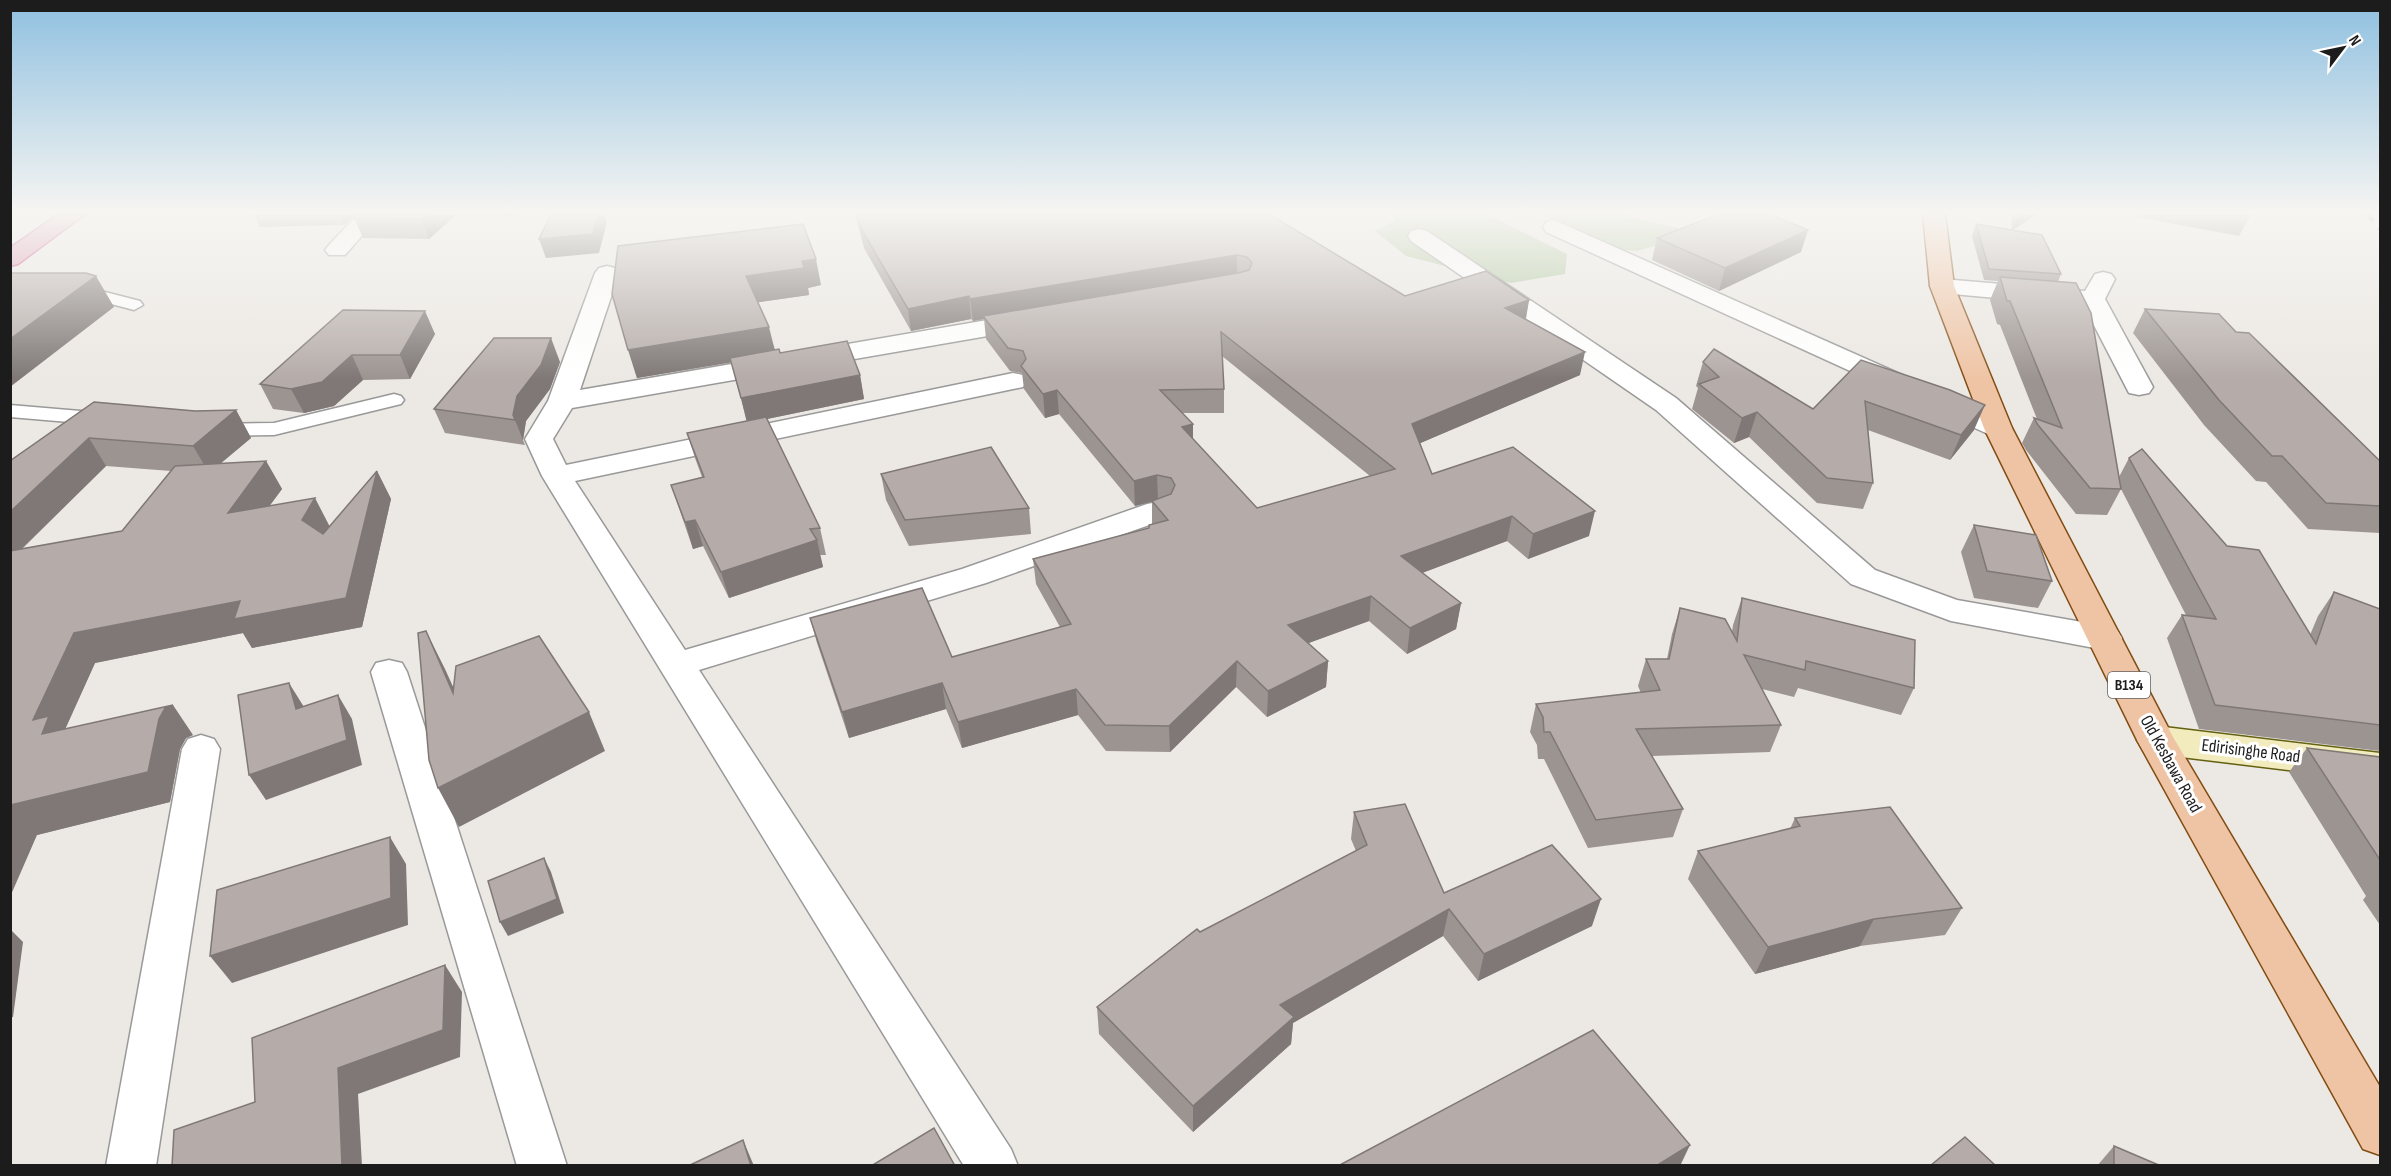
<svg xmlns="http://www.w3.org/2000/svg" width="2391" height="1176" font-family="'Sofia Sans Condensed',sans-serif">
	<style>
		.forest { fill: #afc69d }
		.lines { fill: none; stroke-linecap: round; stroke-linejoin: round }
		.lane-casing { stroke: #999; stroke-width: 3 }
		.street-casing { stroke: #999; stroke-width: 3 }
		.secondary-casing { stroke: #646112; stroke-width: 3 }
		.primary-casing { stroke: #824c12; stroke-width: 3 }
		.highway-casing { stroke: #c1397d; stroke-width: 3 }
		.lane { fill: #fff; fill-rule: evenodd }
		.street { fill: #fff; fill-rule: evenodd }
		.secondary { fill: #f1ebbd; fill-rule: evenodd }
		.primary { fill: #efc4a5; fill-rule: evenodd }
		.highway { fill: #da94ac; fill-rule: evenodd }
		.rail { stroke: #6a6a6a; stroke-width: 4; stroke-dasharray: 9 9; stroke-linecap: butt }
		.wall { fill: #9c9491; fill-rule: evenodd }
		.shaded-wall { fill: #7f7876 }
		.building { fill: #b5aca9; stroke: #7f7876; stroke-width: 1.5; fill-rule: evenodd }
		.labels { text-anchor: middle; dominant-baseline: central; stroke-width: 6; stroke-linejoin: round; paint-order: stroke }
		.shield { fill: #fff; stroke: #606060; stroke-width: 1.5 }
		.shield-label { font-size: 16px; font-weight: bold; fill: #1c1c1c }
		.street-label { font-size: 18px; fill: #1c1c1c; stroke: #fff }
	</style>
	<rect width="100%" height="100%" fill="#ece8e3"/>
	<!-- forest -->
	<g class="forest">
		<path d="M1389 214H1486L1567 254 1565 274 1511 283 1406 256 1375 231 1396 220Z"/>
		<path d="M1540 214H1626L1629 217 1679 228 1670 242 1636 251 1617 249Z"/>
	</g>
	<g class="lines">
		<!-- lane casing -->
		<g class="lane-casing">
			<g id="lane">
				<path d="M10 288 105 292 140 301 143 305 134 310 104 302 10 298Z"/>
				<path d="M394 394 401 396 404 400 401 404 274 435 213 436 206 434 203 430 206 426 213 424 274 423Z"/>
				<path d="M10 405 104 413 111 415 114 419 111 423 104 425 10 417Z"/>
			</g>
		</g>
		<!-- street casing -->
		<g class="street-casing">
			<g id="street">
				<path d="M358 214H381L345 255H329L325 250 329 245Z"/>
				<path d="M1554 220 2008 422 2012 428 2008 434 1998 436 1988 434 1546 232 1543 227 1546 222Z"/>
				<path d="M1419 229 1427 231 1676 398 1875 570 1957 600 2105 626 2117 630 2122 638 2117 646 2105 650 1951 621 1851 584 1656 410 1411 241 1408 236 1411 231Z"/>
				<path d="M607 266 615 268 619 273 580 390 1028 313 1037 316 1041 321 1037 326 1028 329 572 408 553 439 566 465 1013 373 1023 375 1026 381 1023 387 1013 389 575 481 685 650 962 569 1147 504 1158 502 1169 504 1173 511 1169 518 986 583 699 670 1011 1149 1018 1166H964L542 476 525 439 548 401 595 273 599 268Z"/>
				<path d="M2103 272 2111 274 2115 279 2105 299 2153 387 2149 393 2139 395 2129 393 2084 306 1942 293 1933 291 1930 286 1933 281 1942 279 2085 291 2095 274Z"/>
				<path d="M389 660 402 663 407 672 567 1166H517L371 672 376 663Z"/>
				<path d="M201 735 214 739 220 749 156 1166H106L182 749 188 739Z"/>
			</g>
		</g>
		<!-- secondary casing -->
		<g class="secondary-casing">
			<path id="secondary" d="M2156 726 2380 753V781L2156 754 2143 750 2137 740 2143 730Z"/>
		</g>
		<!-- primary casing -->
		<g class="primary-casing">
			<path id="primary" d="M1923 214H1945L1954 286 2012 428 2173 737 2380 1087V1155L2363 1149 2137 740 1984 428 1930 286Z"/>
		</g>
		<!-- highway casing -->
		<g class="highway-casing">
			<path id="highway" d="M59 214H85L18 264 10 266V248Z"/>
		</g>
		<!-- lane -->
		<use href="#lane" class="lane"/>
		<!-- street -->
		<use href="#street" class="street"/>
		<!-- secondary -->
		<use href="#secondary" class="secondary"/>
		<!-- primary -->
		<use href="#primary" class="primary"/>
		<!-- highway -->
		<use href="#highway" class="highway"/>
		<!-- rail -->
		<path class="rail" d="M2367 214 2380 229"/>
	</g>
	<!-- wall -->
	<g class="wall">
		<path d="M254 214H356L344 225 260 227Z"/>
		<path d="M357 214H520L517 216 456 215 429 239 363 238 354 218Z"/>
		<path d="M855 214H1269L1405 296 1529 300 1526 319 1580 375 1420 443 1432 474 1589 536 1528 559 1507 541 1422 573 1461 603 1456 629 1407 654 1369 621 1308 643 1328 661 1326 687 1267 717 1236 687 1170 752 1106 751 1078 715 962 748 946 709 849 738 817 643 810 618 952 657 1060 627 1036 584 1033 559 1149 528 1152 524V501H1153L1135 506 1059 414 1045 418 1024 389 1022 373 1010 371 986 339 984 319 973 321 971 319 911 331 864 248ZM1222 356 1370 476 1257 508 1193 439 1182 413H1224V389Z"/>
		<path d="M2011 214H2038L2012 230Z"/>
		<path d="M2137 214H2251L2239 236 2137 217Z"/>
		<path d="M1976 224 2061 274 2058 282 2119 477 2129 458 2227 546 2310 635 2318 616 2334 592 2380 609V751L2199 729 2167 638 2182 615H2186L2121 489 2107 515 2076 514 2026 450 2022 443 2034 418 2037 419 2000 325 1997 324 1990 300 1998 281 1984 280 1972 236Z"/>
		<path d="M1657 238 1801 252 1719 291 1652 260Z"/>
		<path d="M821 285 808 288 809 295 758 302 775 350 780 353 860 375 864 399 767 419 820 528 826 555H820L823 567 729 598 703 546 693 549 671 485 702 477 695 458 687 433 747 421 731 362 637 378 612 294Z"/>
		<path d="M2145 309 2236 332 2380 461V533L2308 529 2266 482 2256 481 2204 425 2133 333Z"/>
		<path d="M343 310 435 334 410 379 363 380 334 406 304 413 273 409 260 384Z"/>
		<path d="M1861 360 1974 430 1950 460 1868 430 1873 483 1863 509 1817 503 1749 437 1734 443 1692 409 1698 388 1696 386 1703 362 1813 409Z"/>
		<path d="M560 362 550 389 526 421 523 440 525 445 445 433 434 409Z"/>
		<path d="M94 402 195 411 236 410 251 438 220 464 266 461 282 489 269 506 330 527 377 471 391 499 362 627 252 648 243 633 95 663 65 729 193 735 186 738 180 749 170 802 37 835 10 461ZM106 466 171 471 122 531 22 549Z"/>
		<path d="M881 474 1029 508 1031 534 909 546 886 500Z"/>
		<path d="M1974 525 2052 581 2038 608 1974 598 1961 552Z"/>
		<path d="M1742 598 1914 688 1901 715 1798 688 1794 697 1762 689 1781 725 1770 752 1652 756 1683 809 1673 837 1588 848 1544 759H1538L1537 745 1530 732 1536 704 1641 693 1638 686 1646 659H1667L1672 634 1680 608 1732 632 1733 625Z"/>
		<path d="M2307 748 2380 757V925L2363 900 2366 896 2289 772Z"/>
		<path d="M1354 812 1444 893 1592 926 1478 981 1443 936 1293 1023 1291 1044 1193 1132 1099 1034 1097 1007 1200 932 1356 851 1351 839Z"/>
		<path d="M1795 818 1962 908 1945 935 1860 946 1755 974 1688 879 1698 851 1790 829Z"/>
		<path d="M2114 1146 2161 1166H2097Z"/>
	</g>
	<!-- shaded-wall -->
	<g class="shaded-wall">
		<path d="M340 214H356L344 225Z"/>
		<path d="M426 214H456V215L429 239 421 219Z"/>
		<path d="M598 214H604L607 222 599 253 546 258 539 239Z"/>
		<path d="M2025 214H2038L2012 230 2017 219Z"/>
		<path d="M1808 230 1801 252 1719 291 1725 268Z"/>
		<path d="M1237 255V277L983 316 984 319 973 321 970 299Z"/>
		<path d="M816 259 821 285 808 288 809 295 753 303 746 276 802 261Z"/>
		<path d="M96 276 114 307 10 387V339Z"/>
		<path d="M969 296 971 319 911 331 908 309Z"/>
		<path d="M1529 300 1525 322 1505 308Z"/>
		<path d="M425 311 435 334 410 379 400 355Z"/>
		<path d="M769 327 776 355 637 378 628 350Z"/>
		<path d="M551 338 560 362 550 389 526 421 523 440 513 415 517 396Z"/>
		<path d="M1585 352 1580 375 1409 448 1412 424Z"/>
		<path d="M352 355 363 380 334 406 304 413 291 389Z"/>
		<path d="M860 375 864 399 747 423 741 398Z"/>
		<path d="M1057 390 1059 414 1045 418 1043 394Z"/>
		<path d="M1985 405 1974 430 1950 460 1961 435Z"/>
		<path d="M236 410 251 438 209 473 193 446Z"/>
		<path d="M1757 412 1749 437 1734 443 1742 418Z"/>
		<path d="M1193 424V448L1182 427Z"/>
		<path d="M89 438 106 466 10 560V512Z"/>
		<path d="M266 461 282 489 244 541 228 513Z"/>
		<path d="M377 471 391 499 362 627 252 648 243 633 95 663 63 734H42L33 720 74 633 240 601 346 598Z"/>
		<path d="M1157 475 1158 500 1135 506 1134 481Z"/>
		<path d="M315 498 330 527 317 549 302 520Z"/>
		<path d="M1595 511 1589 536 1528 559 1533 534Z"/>
		<path d="M1512 516 1507 541 1398 582 1401 556Z"/>
		<path d="M695 520 703 546 693 549 685 522Z"/>
		<path d="M817 540 823 567 729 598 721 572Z"/>
		<path d="M1371 596 1369 621 1287 651 1288 625Z"/>
		<path d="M1461 603 1456 629 1407 654 1410 628Z"/>
		<path d="M426 631 445 669 473 731 453 693Z"/>
		<path d="M1237 661 1236 687 1170 752 1169 726Z"/>
		<path d="M1328 661 1326 687 1267 717 1268 691Z"/>
		<path d="M289 683 304 707 296 709Z"/>
		<path d="M942 683 946 709 849 738 842 712Z"/>
		<path d="M1076 689 1078 715 962 748 958 722Z"/>
		<path d="M338 695 352 719 362 765 266 800 249 775Z"/>
		<path d="M173 705 193 735 186 738 180 749 170 802 37 835 10 897V807L11 805 159 719 165 708Z"/>
		<path d="M589 712 605 751 459 827 438 788Z"/>
		<path d="M390 837 406 864 408 925 232 983 210 956Z"/>
		<path d="M544 858 551 872 564 913 508 936 500 922Z"/>
		<path d="M1601 899 1592 926 1478 981 1484 954Z"/>
		<path d="M1449 909 1443 936 1293 1023 1291 1044 1193 1132V1106L1280 1005Z"/>
		<path d="M1874 919 1860 946 1755 974 1768 947Z"/>
		<path d="M10 929 23 942 13 1017 10 1018Z"/>
		<path d="M445 965 462 992 460 1057 358 1094 362 1166H342L338 1068Z"/>
		<path d="M743 1140 754 1166H751Z"/>
		<path d="M1690 1145 1680 1166H1656Z"/>
	</g>
	<!-- building -->
	<g class="building">
		<path d="M357 214H426L421 219 354 218Z"/>
		<path d="M551 214H598L593 234 539 239Z"/>
		<path d="M857 214H1269L1405 296 1486 271 1529 300 1505 308 1585 352 1412 424 1432 474 1513 447 1595 511 1533 534 1512 516 1401 556 1461 603 1410 628 1371 596 1288 625 1328 661 1268 691 1237 661 1169 726 1105 725 1076 689 958 722 942 683 842 712 810 618 922 588 952 657 1071 624 1033 559 1149 528V525L1168 520 1152 501 1171 494 1175 485 1171 478 1157 475 1134 481 1057 390 1043 394 1021 366 1026 359 1023 351 1008 348 983 316 1238 273 1249 270 1252 263 1247 257 1237 255 970 299 969 296 908 309 860 227ZM1221 332 1395 469 1257 508 1182 427 1193 424 1160 390 1224 389Z"/>
		<path d="M1719 214H1769L1808 230 1725 268 1657 238Z"/>
		<path d="M2017 214H2025L2017 219Z"/>
		<path d="M803 224 816 259 802 261 804 268 746 276 769 327 628 350 612 294 618 246Z"/>
		<path d="M1976 224 2042 235 2061 274 1989 269Z"/>
		<path d="M12 273H86L96 276 10 339V274Z"/>
		<path d="M2000 277 2076 283 2091 313 2121 489 2090 488 2038 425 2034 418 2062 428 2010 301H2007Z"/>
		<path d="M2145 309 2219 314 2236 332 2249 333 2380 461V506L2326 503 2282 456H2272L2219 400Z"/>
		<path d="M343 310 425 311 400 355H352L322 382 291 389 260 384Z"/>
		<path d="M494 338H551L541 365 517 396 513 415 515 420 434 409Z"/>
		<path d="M847 341 860 375 741 398 730 358 779 349 780 353Z"/>
		<path d="M1714 349 1813 409 1861 360 1950 390 1985 405 1961 435 1865 401 1873 483 1827 478 1757 412 1742 418 1699 384 1719 377 1703 362Z"/>
		<path d="M94 402 195 411 236 410 193 446 89 438 10 512V461Z"/>
		<path d="M766 417 820 528 810 529 817 540 721 572 695 520 685 522 671 485 704 477 687 433Z"/>
		<path d="M991 447 1029 508 905 520 881 474Z"/>
		<path d="M2142 449 2227 546 2259 550 2316 644 2334 592 2380 609V725L2215 705 2182 615 2216 619 2129 458Z"/>
		<path d="M266 461 228 513 315 498 302 520 323 534 377 471 346 598 234 619 240 601 74 633 33 720 49 716 42 734 173 705 165 708 159 719 148 772 11 805 10 807V551L122 531 175 466Z"/>
		<path d="M1974 525 2036 535 2052 581 1987 571Z"/>
		<path d="M1742 598 1915 640 1914 688 1806 661 1805 670 1744 655 1781 725 1636 729 1683 809 1596 820 1550 732H1544L1543 717 1536 704 1660 690 1646 659H1669L1680 608 1725 619 1737 641Z"/>
		<path d="M426 631 453 693 456 666 539 636 589 712 438 788 429 760 418 633Z"/>
		<path d="M289 683 296 709 338 695 347 740 249 775 238 695Z"/>
		<path d="M2307 748 2380 757V860Z"/>
		<path d="M1405 804 1444 893 1552 845 1601 899 1484 954 1449 909 1280 1005 1294 1017 1193 1106 1097 1007 1197 929 1200 932 1367 845 1354 812Z"/>
		<path d="M1890 807 1962 908 1874 919 1768 947 1698 851 1800 826 1795 818Z"/>
		<path d="M390 837 391 898 210 956 217 890Z"/>
		<path d="M544 858 557 899 500 922 488 881Z"/>
		<path d="M445 965 443 1030 338 1068 342 1166H172L174 1130 255 1102 252 1038Z"/>
		<path d="M1593 1030 1690 1145 1656 1166H1338Z"/>
		<path d="M934 1128 955 1166H871Z"/>
		<path d="M1965 1137 1996 1166H1930Z"/>
		<path d="M743 1140 751 1166H688Z"/>
		<path d="M2114 1146 2161 1166H2114Z"/>
	</g>
	<!-- sky -->
	<linearGradient id="sky" x2="0" y2="1"><stop stop-color="#8fc0e0"/><stop offset="0.56" stop-color="#f6f5f2"/><stop offset="1" stop-color="#f6f5f2" stop-opacity="0"/></linearGradient>
	<rect width="2391" height="379" fill="url(#sky)"/>
	<g class="labels">
		<!-- shield labels -->
		<rect class="shield" x="2108" y="672" width="42" height="26" rx="4.5"/>
		<g class="shield-label">
			<text x="2129" y="685">B134</text>
		</g>
		<!-- street labels -->
		<g class="street-label">
			<text transform="translate(2251 751) rotate(7)">Edirisinghe Road</text>
			<text transform="translate(2171 764) rotate(61)">Old Kesbawa Road</text>
		</g>
	</g>
	<!-- border -->
	<rect width="2391" height="1176" fill="none" stroke="#1c1c1c" stroke-width="24"/>
	<!-- north arrow -->
	<g transform="translate(2343 48) rotate(58)" stroke="#ffffff" stroke-width="4.5" paint-order="stroke">
	<path d="M0-4.5L10 22L0 15L-10 22Z" fill="#1c1c1c"/>
	<text y="-9" font-size="16" font-weight="bold" text-anchor="middle" fill="#1c1c1c">N</text>
	</g>
</svg>
